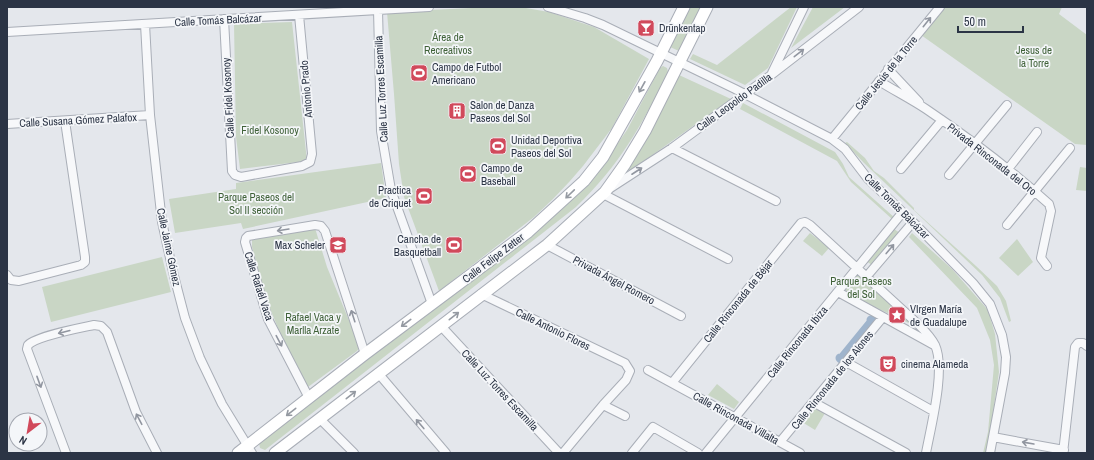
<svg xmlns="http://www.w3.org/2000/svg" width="1094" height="460" viewBox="0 0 1094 460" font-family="'Archivo Narrow',sans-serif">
<rect width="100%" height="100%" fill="#e4e7ec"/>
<path fill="#c9d6c5" d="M493,7H520L549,12L594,27L649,59L612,128L583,166L570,181L553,199L534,217L439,291L404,197L399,164L394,94L387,12Z
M690,7H701L679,51L670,47Z
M791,7H797L768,68L745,85L690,59L693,54L717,65Z
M813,7H845L791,48Z
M944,7H1062L1059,14L1087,35V145L1075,144L921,35Z
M292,22L307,161L240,169L236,137L234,24Z
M663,66L667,68L668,72C642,125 619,166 576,207L265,450L260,448L259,443L542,225L602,166L627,130L660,68Z
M679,75L731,99L630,171L627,168L655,123Z
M743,103L835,152L843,164L849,177L895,218L860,259L859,258L892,219L851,182L837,161L740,109Z
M847,142L865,158L874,171L884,178L914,208V210L976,266L997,286L1006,301L1011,321L1009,322L1000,298L982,275L864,163L845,143Z
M381,163L386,198L243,229L241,223L175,233L169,199L236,189V183Z
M1080,167L1087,168V191L1076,190Z
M315,228L327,267L360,347L357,351L308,387L285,345L266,299L252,247V240Z
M894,229L900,233L872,265L866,261Z
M810,233L829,248L822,256L803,241Z
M912,233L952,269L988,310L995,334L999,372L987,453H983L988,432L994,365L990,340L977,308L909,237Z
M1017,239L1033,262L1018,276L999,258Z
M162,257L171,292L51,322L42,287Z
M860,270L917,327L845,293L848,282Z
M717,384L739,402L734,409L708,395Z
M816,407L825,413L815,430L802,422Z"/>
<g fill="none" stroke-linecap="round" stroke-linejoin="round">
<path stroke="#9fb4cc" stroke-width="9" d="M840,358L841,359L872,321L871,320"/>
<defs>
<path id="minor" d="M548,7L585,18L603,25L735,89L832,139L845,149L868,179L913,222L973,283L990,304L1002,335L1006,357L1005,373L990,453
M378,10L381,131L391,190L432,304
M224,19L232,171L235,175L241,177L302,166L310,162L312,154L299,15
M145,24L150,115L162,222L174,276L185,318L200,358L222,404L252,453
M7,32L429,7
M888,69L919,102
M772,73L804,7
M879,81C895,91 911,99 926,109C969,138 1010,169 1049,204L1051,211L1041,258L1047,266
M7,124L150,115
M832,139L940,7
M672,148L776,201
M901,169L942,120
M1008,169L1037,132
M949,175L1007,105
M609,189L672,148L771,75L859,7
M603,194L728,259
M1007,225L1070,148
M547,245L681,316
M7,275L11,280L19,281L81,265L85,262V257L65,121
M867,276L913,222
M838,292L934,345
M481,294L625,363L630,371L626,380L603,405L563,453
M441,326L559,453
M846,362L933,411
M648,370L800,453
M378,373L446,453
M672,383L801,223L805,222L810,225L919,325C925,331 931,337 935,345C946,369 931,426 926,453
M309,398L268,319L245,242L246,238L248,236L315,225L321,226L325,231L365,354
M813,402L906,453
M603,405L625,416
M320,419L354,453
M993,437L1064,450
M780,442L883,317
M66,453L27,349L28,345C37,336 80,328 94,325L101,326L107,332L136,412L157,453
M632,453L653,427L698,453
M706,453L902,213
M1063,453L1075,347L1078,343H1083L1087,346"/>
<path id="secondary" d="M238,453L365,354L528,232L584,181L603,157L657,61L684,7
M275,453L547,245L605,192L625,164L645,131L707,7"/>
</defs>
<use href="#minor" stroke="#a9aeb7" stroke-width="10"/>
<use href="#secondary" stroke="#a9aeb7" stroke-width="13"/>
<use href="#minor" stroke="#f7f8fa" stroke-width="8"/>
<use href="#secondary" stroke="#fff" stroke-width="11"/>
</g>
<defs><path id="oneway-shaft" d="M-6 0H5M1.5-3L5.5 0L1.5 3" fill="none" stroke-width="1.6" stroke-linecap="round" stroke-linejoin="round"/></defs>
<g stroke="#9196a0">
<use href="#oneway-shaft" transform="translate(927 22) rotate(-51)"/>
<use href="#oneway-shaft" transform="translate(799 53) rotate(-38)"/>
<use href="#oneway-shaft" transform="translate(637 171) rotate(-33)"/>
<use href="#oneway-shaft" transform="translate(283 230) rotate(171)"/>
<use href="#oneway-shaft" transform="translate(890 249) rotate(-50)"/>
<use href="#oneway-shaft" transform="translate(353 316) rotate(-108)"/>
<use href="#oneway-shaft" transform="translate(64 332) rotate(166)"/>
<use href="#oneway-shaft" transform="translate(279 341) rotate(62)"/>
<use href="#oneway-shaft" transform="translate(39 382) rotate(70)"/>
<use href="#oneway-shaft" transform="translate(139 419) rotate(-118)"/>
<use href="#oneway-shaft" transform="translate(420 424) rotate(-130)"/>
<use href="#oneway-shaft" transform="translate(1028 443) rotate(-170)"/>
</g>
<g stroke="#959aa2">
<use href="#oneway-shaft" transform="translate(642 87) rotate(119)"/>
<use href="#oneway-shaft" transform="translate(570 194) rotate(136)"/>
<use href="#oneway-shaft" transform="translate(454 316) rotate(-38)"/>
<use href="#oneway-shaft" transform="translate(406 323) rotate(143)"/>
<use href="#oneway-shaft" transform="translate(351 395) rotate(-38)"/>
<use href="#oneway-shaft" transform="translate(291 412) rotate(142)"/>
</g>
<defs>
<symbol id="bar-square" viewBox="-11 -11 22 22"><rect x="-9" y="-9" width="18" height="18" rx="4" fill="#d1495b" stroke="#f4f6f9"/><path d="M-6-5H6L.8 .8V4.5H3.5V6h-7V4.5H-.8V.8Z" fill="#fff"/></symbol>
<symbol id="stadium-square" viewBox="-11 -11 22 22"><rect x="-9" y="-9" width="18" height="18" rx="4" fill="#d1495b" stroke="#f4f6f9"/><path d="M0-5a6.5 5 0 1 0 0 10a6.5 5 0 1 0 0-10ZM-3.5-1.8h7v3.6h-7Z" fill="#fff"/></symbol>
<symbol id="building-square" viewBox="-11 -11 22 22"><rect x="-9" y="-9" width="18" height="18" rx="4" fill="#d1495b" stroke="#f4f6f9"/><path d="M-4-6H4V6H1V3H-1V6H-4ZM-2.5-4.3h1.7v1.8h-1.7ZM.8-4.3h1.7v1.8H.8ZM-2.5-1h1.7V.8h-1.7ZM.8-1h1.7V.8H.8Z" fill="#fff"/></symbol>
<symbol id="school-square" viewBox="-11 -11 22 22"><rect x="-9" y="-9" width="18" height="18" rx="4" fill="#d1495b" stroke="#f4f6f9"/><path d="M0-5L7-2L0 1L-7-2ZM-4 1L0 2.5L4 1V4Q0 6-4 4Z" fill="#fff"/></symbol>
<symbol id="sight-square" viewBox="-11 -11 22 22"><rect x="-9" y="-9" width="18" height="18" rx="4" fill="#d1495b" stroke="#f4f6f9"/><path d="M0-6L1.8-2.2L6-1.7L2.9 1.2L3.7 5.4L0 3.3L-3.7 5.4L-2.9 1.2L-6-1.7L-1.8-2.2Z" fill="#fff"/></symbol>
<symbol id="theatre-square" viewBox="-11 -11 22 22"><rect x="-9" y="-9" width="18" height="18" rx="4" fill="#d1495b" stroke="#f4f6f9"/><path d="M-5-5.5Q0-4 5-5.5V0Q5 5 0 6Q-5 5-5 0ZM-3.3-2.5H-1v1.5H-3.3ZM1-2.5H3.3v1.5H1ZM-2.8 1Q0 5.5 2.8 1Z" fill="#fff"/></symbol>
</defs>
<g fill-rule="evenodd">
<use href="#bar-square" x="636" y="18" width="20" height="20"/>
<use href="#stadium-square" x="409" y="63" width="20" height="20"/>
<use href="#building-square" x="447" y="101" width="20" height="20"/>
<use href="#stadium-square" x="488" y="136" width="20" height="20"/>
<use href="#stadium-square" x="458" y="164" width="20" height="20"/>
<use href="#stadium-square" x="414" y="186" width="20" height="20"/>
<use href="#school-square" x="328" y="235" width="20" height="20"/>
<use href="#stadium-square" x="444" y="235" width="20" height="20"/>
<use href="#sight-square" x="887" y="305" width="20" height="20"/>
<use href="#theatre-square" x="878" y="354" width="20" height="20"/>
</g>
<g text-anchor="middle" stroke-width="3.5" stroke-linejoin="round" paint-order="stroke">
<g font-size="11" fill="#2b3445" stroke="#f4f6f9">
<text transform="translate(218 20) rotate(-3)" y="4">Calle Tomás Balcázar</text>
<text transform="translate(886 73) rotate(-51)" y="4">Calle Jesús de la Torre</text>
<text transform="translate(306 89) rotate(-95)" y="4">Antonio Prado</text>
<text transform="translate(381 89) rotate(-93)" y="4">Calle Luz Torres Escamilla</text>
<text transform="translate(228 98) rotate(-93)" y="4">Calle Fidel Kosonoy</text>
<text transform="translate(734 102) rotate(-36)" y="4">Calle Leopoldo Padilla</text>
<text transform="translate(78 120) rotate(-3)" y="4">Calle Susana Gómez Palafox</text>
<text transform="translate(992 159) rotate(38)" y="4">Privada Rinconada del Oro</text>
<text transform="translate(897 206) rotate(45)" y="4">Calle Tomás Balcázar</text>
<text transform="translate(169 247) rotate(78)" y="4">Calle Jaime Gómez</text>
<text transform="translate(493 258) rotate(-37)" y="4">Calle Felipe Zetter</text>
<text transform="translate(614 280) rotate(28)" y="4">Privada Ángel Romero</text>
<text transform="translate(259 286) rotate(72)" y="4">Calle Rafaél Vaca</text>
<text transform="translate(738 301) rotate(-51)" y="4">Calle Rinconada de Béjar</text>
<text transform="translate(553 329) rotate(26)" y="4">Calle Antonio Flores</text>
<text transform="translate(797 342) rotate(-51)" y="4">Calle Rinconada Ibiza</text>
<text transform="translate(832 380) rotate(-51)" y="4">Calle Rinconada de los Alones</text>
<text transform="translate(500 390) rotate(47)" y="4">Calle Luz Torres Escamilla</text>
<text transform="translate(736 418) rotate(29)" y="4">Calle Rinconada Villalta</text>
</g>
<g font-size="11" fill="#2b3445" stroke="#f4f6f9" text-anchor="start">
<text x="659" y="32">Drünkentap</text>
<text x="432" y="71">Campo de Futbol<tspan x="432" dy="13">Americano</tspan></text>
<text x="470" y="109">Salon de Danza<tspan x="470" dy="13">Paseos del Sol</tspan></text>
<text x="511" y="144">Unidad Deportiva<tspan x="511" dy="13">Paseos del Sol</tspan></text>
<text x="481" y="172">Campo de<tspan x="481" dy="13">Baseball</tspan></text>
<text x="411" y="194" text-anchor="end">Practica<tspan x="411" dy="13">de Criquet</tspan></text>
<text x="441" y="243" text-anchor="end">Cancha de<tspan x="441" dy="13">Basquetball</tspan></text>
<text x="325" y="249" text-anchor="end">Max Scheler</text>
<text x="910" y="313">VIrgen María<tspan x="910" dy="13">de Guadalupe</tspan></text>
<text x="901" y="368">cinema Alameda</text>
</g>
<g font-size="11" fill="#3f6138" stroke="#f4f6f9">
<text x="448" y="41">Área de<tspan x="448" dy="13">Recreativos</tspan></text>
<text x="1034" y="54">Jesus de<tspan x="1034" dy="13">la Torre</tspan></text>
<text x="270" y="134">Fidel Kosonoy</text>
<text x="256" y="201">Parque Paseos del<tspan x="256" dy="13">Sol II sección</tspan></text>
<text x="861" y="285">Parque Paseos<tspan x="861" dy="13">del Sol</tspan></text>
<text x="313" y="321">Rafael Vaca y<tspan x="313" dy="13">Marlla Arzate</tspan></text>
</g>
</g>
<rect width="1094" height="460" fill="none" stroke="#2b3445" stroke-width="16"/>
<g transform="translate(28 432) rotate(211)"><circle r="19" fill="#f4f6f9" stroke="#a4a8b1"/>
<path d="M0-3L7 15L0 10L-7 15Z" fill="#d1495b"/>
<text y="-6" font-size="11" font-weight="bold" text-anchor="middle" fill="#2b3445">N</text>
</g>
<path d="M958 26v6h65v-6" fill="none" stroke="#2b3445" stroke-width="2"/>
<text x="964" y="26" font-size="12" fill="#2b3445" stroke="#f4f6f9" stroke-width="3" paint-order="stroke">50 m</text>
</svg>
